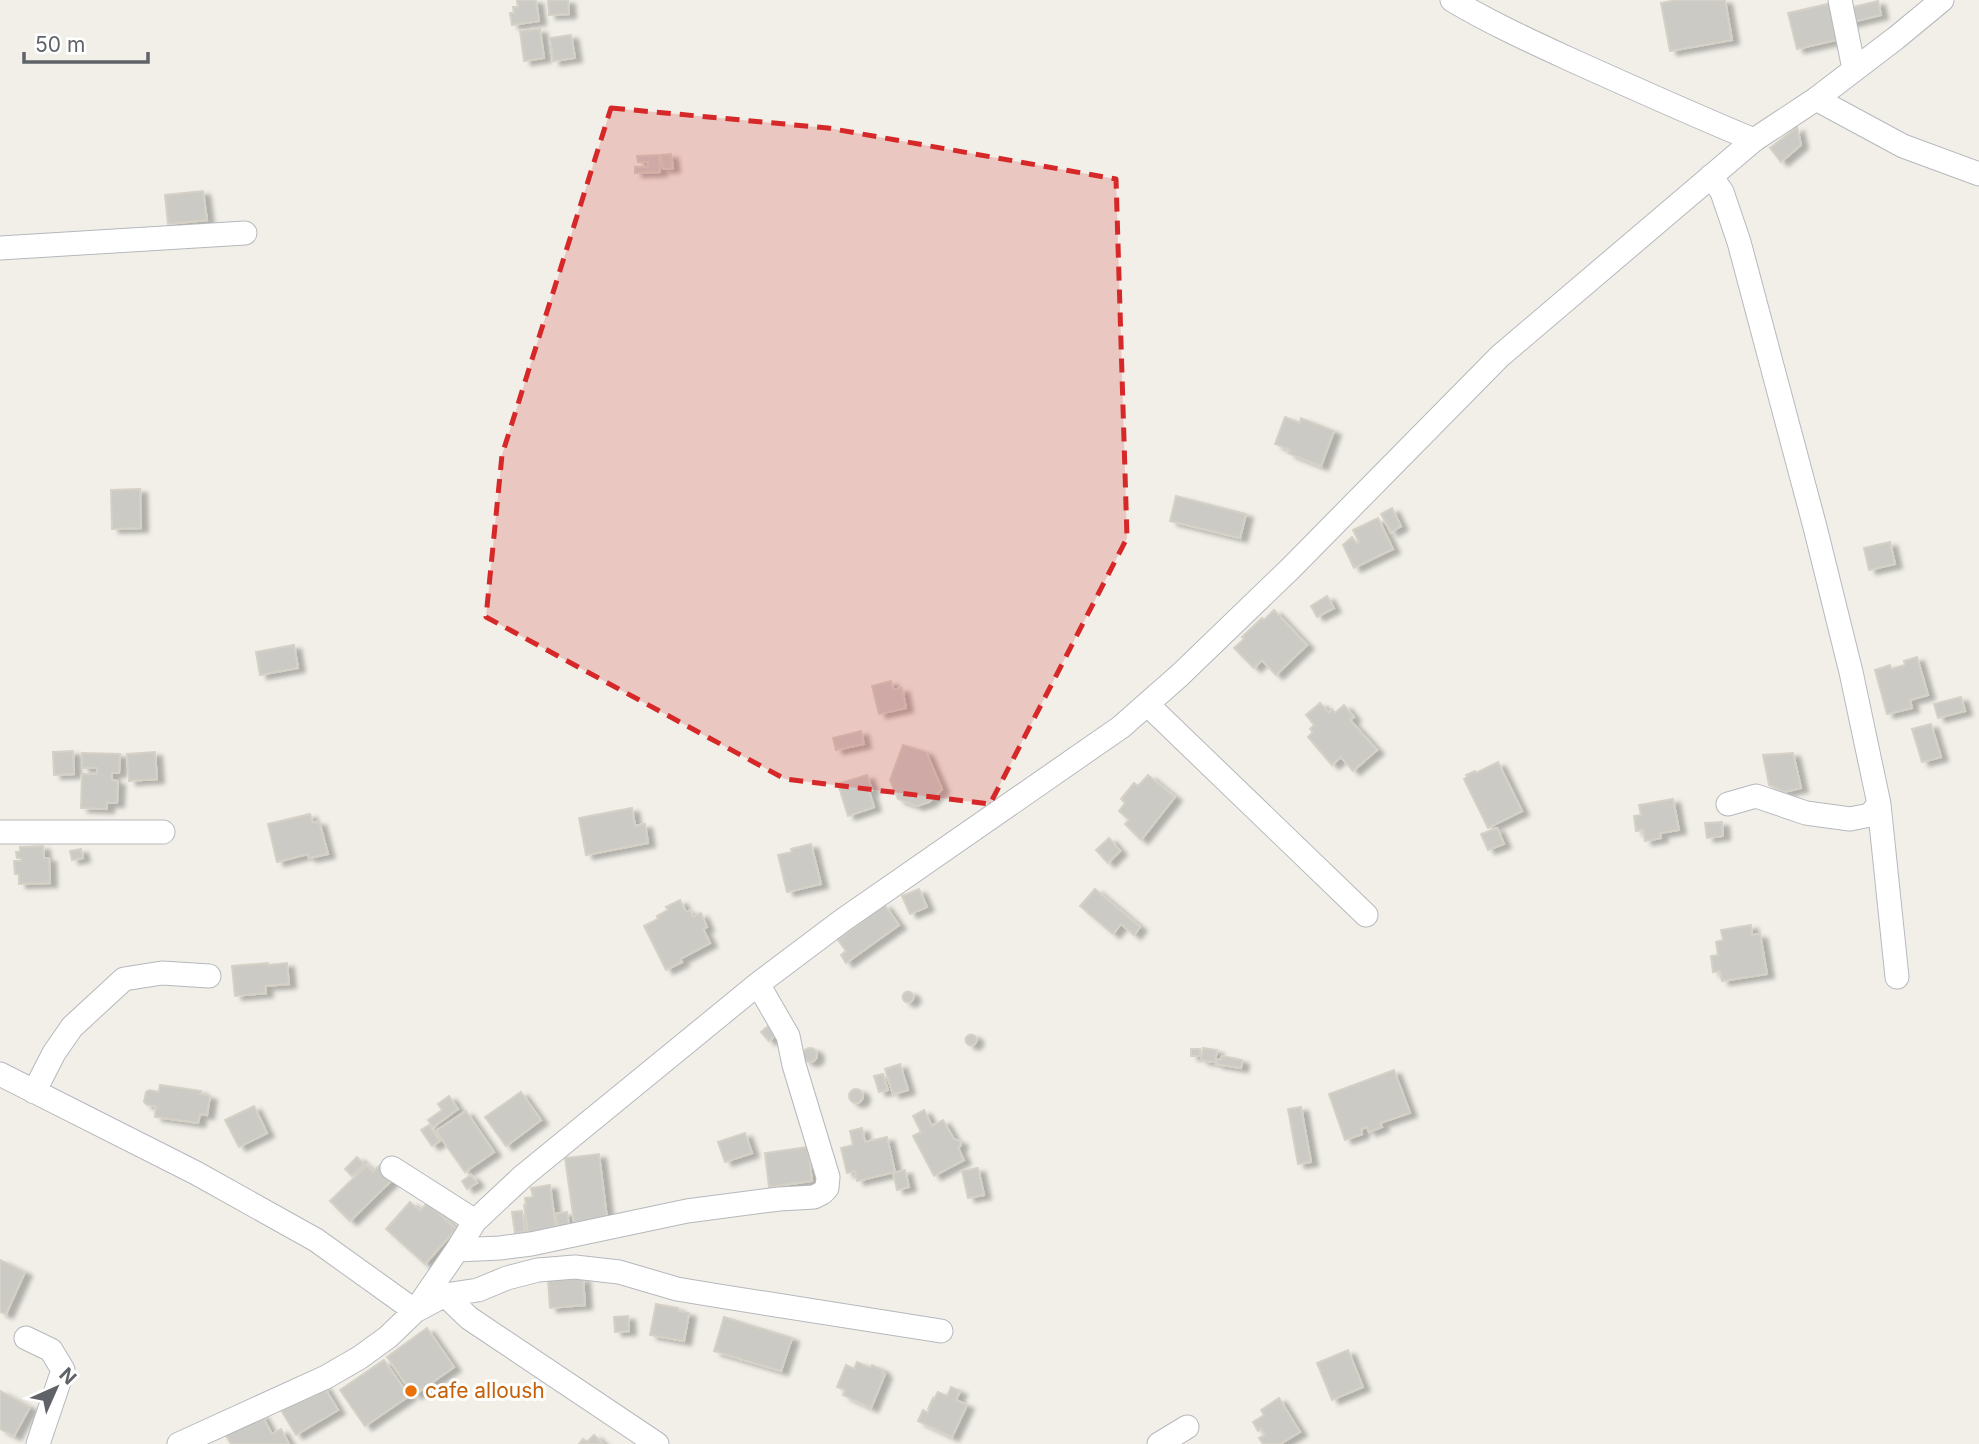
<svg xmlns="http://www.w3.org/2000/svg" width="1979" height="1444" viewBox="0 0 1979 1444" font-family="Inter,sans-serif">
<defs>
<filter id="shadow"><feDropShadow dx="7" dy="4" stdDeviation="2" flood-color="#0004"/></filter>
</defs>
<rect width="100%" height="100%" fill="#f1efe8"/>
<path fill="#cccac5" stroke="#d6d1c6" stroke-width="2" filter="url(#shadow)" d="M517,0H536L539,21L512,25L510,13H514L513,7H518Z
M548,0H568L569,14L549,15Z
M1676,0H1725L1732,40L1670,51L1661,3Z
M1878,1L1881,15L1848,23L1845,9Z
M1832,3L1840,39L1797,49L1788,13Z
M540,29L544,58L524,61L520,31Z
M571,35L575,58L553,61L550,38Z
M1797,127L1801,145L1781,162L1770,148Z
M671,154L673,168L663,169L661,155Z
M659,155L660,172L635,173V167H648V162H638L637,156Z
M203,191L207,220L168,224L165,195Z
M1285,417L1300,423L1301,418L1334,431L1321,466L1288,453L1290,450L1275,444Z
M140,489L141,528L112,529L111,490Z
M1176,496L1246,514L1240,538L1170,521Z
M1392,508L1401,526L1391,532L1381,514Z
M1378,518L1393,549L1354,568L1343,545L1352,537L1357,544L1359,542L1353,530Z
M1890,542L1895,564L1869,570L1864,548Z
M1327,596L1334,608L1317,617L1311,606Z
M1274,610L1307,645L1276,675L1262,660L1254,668L1234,648L1244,639L1242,637L1262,618L1264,620Z
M294,645L298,668L260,675L256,652Z
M1917,657L1928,695L1910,700L1912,708L1887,714L1875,670L1890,665L1891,669L1905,665L1904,661Z
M891,681L893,690L902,688L906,708L879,714L872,686Z
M1961,697L1965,711L1938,718L1934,704Z
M1320,703L1329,713L1332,709L1335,713L1344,705L1354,717L1350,720L1377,750L1353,771L1341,757L1332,765L1308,737L1313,732L1310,729L1314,725L1306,715Z
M1931,724L1941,757L1922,762L1912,729Z
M861,731L864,744L836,750L833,738Z
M903,745L926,752L942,789L929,802L917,806L898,799L890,780Z
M73,751L74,774L54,775L53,752Z
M155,752L157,779L129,781L127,754Z
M82,753L120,754L119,773H112V780L118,781L117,803H107V809L81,808L82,774H97V768H82Z
M1793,753L1801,788L1784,792L1769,785L1763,755Z
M1498,762L1522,811L1488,828L1464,779L1467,777L1466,775L1475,771L1476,773Z
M867,775L872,790L869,791L874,807L848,816L838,784Z
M1148,775L1175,797L1141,840L1125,824L1129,820L1119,811L1125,803L1121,799L1134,783L1138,786Z
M1673,799L1679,830L1660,833L1661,838L1645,841L1643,830L1636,831L1634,816L1641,815L1639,805Z
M632,808L635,826L645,824L648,843L586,855L579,818Z
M310,814L313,823L319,821L328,854L309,858L308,854L277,862L268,824Z
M1722,822L1723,836L1707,838L1705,823Z
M1497,828L1504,844L1488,850L1481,834Z
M1109,838L1120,851L1108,863L1096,850Z
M811,844L821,884L787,892L778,855L792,852L791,849Z
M43,846L44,858H49L50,883L19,884V874H15L14,861H21V858H17L16,852H20V847Z
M81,849L83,858L72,860L70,851Z
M919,889L927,907L910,914L902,896Z
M1095,889L1140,927L1134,935L1121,924L1113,934L1080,906Z
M680,900L686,912L690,910L693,917L701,913L707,927L703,929L710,943L680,959L682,962L666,970L644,926L658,919L657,916L668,910L666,907Z
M884,904L899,925L846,963L841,955L846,951L838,940Z
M1751,925L1752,935L1760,934L1767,974L1722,981L1720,971L1713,972L1711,956L1718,955L1716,942L1723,940L1721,930Z
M268,963V965L287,963L289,984L265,986L266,993L235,996L232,966Z
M902.5 997a5.5 5.5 0 1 1 11 0a5.5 5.5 0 1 1-11 0Z
M774,1021L782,1030L769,1041L761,1032Z
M965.5 1040a5.5 5.5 0 1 1 11 0a5.5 5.5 0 1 1-11 0Z
M803 1055a7 7 0 1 1 14 0a7 7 0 1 1-14 0Z
M1203,1048L1217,1050L1215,1062L1201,1060Z
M1191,1049H1200V1056H1191Z
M1222,1056L1242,1060L1241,1068L1216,1064L1217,1059L1221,1060Z
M900,1064L908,1090L893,1094L885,1069Z
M1394,1070L1410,1113L1380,1123L1382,1127L1369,1132L1367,1127L1361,1129L1362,1134L1345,1140L1329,1094Z
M883,1074L888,1090L879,1092L874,1076Z
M160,1085L201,1091L200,1094L210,1096L207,1115L200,1114L198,1123L155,1117L156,1106L147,1105L144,1102L146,1092L149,1090L159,1092Z
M849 1096a7 7 0 1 1 14 0a7 7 0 1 1-14 0Z
M521,1092L541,1120L506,1146L485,1117Z
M449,1096L458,1109L433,1127L428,1120L442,1110L438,1104Z
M254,1106L267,1133L239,1147L225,1120Z
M1301,1107L1311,1162L1298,1164L1288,1109Z
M924,1110L932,1126L943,1120L954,1139L960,1141L961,1145L958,1148L964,1160L934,1176L913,1136L921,1132L913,1116Z
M466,1111L494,1152L465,1172L436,1131Z
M429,1125L440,1141L432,1146L421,1130Z
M862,1128L865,1142L887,1137L895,1172L857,1181L855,1171L847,1173L841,1148L853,1145L850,1131Z
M745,1133L752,1153L725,1162L718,1142Z
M808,1147L812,1181L769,1187L765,1153Z
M599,1154L607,1218L574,1222L565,1158Z
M357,1157L364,1164L352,1176L345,1169Z
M367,1165L373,1172L380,1165L393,1179L350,1221L330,1201Z
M978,1168L984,1195L968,1198L962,1171Z
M905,1170L909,1187L897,1190L893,1173Z
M471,1175L477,1183L467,1189L462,1181Z
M550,1185L556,1229L528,1233L524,1205H526L525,1198L533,1197L531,1188Z
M410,1202L420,1211L427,1203L456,1229L425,1264L386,1229Z
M522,1211L525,1231L515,1233L512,1212Z
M567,1212L569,1225L558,1227L555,1214Z
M0,1260L25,1272L6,1314L0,1312Z
M583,1278L585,1305L550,1308L548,1281Z
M656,1304L678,1308V1311L689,1313L684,1341L650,1335Z
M628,1316L629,1331L615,1332L614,1317Z
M724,1317L792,1338L781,1371L714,1351Z
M427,1328L454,1367L414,1395L387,1357Z
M1348,1350L1363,1387L1332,1400L1317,1363Z
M384,1360L409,1396L365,1426L340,1390Z
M857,1362L870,1368L872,1365L883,1370L882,1373L885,1374L871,1408L843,1395L845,1390L837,1387L846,1365L854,1369Z
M323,1385L338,1410L296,1435L281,1410Z
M951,1387L960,1391L956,1400L967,1405L952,1437L918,1421L923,1410L928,1413L929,1410L928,1409L933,1398L934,1399L938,1392L947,1396Z
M0,1391L30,1407L14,1436L0,1429Z
M1279,1398L1300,1432L1280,1444H1263L1259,1438L1265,1435L1261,1429L1258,1431L1253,1422L1264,1415L1261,1410Z
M261,1414L272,1434L281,1429L289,1444H231L225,1434Z
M594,1435L603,1444H579L583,1439L587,1442Z"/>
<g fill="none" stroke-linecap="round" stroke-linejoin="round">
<defs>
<path id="minor" d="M1452,0C1489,22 1528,40 1567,58C1629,86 1691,114 1754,140
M1840,0L1854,69
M1816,99L1903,146L1979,174
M1711,176L1722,192L1739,242L1815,527L1851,672L1879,804L1897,977
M0,248L245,233
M1147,704L1366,915
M1728,804L1756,796L1806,813L1850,819L1870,815L1879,804
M0,832H163
M0,1074L196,1173L316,1240L415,1311L445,1295L478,1290L507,1278L538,1270L575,1267L619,1272L677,1289L713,1295L941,1331
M34,1092L54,1053L72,1027L124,979L162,973L209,976
M392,1168L475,1221
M457,1250L500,1248L531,1244L687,1211L779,1199L814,1197L822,1193L827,1188L828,1177L794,1065L788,1036L758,984
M445,1295L469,1318L657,1444
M26,1338L51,1350L63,1370L38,1444
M179,1444L326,1377L359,1358L388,1337L415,1311L457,1250L475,1221L522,1177L758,984L843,920L1121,727L1180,675L1291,568L1500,356L1754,140L1816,99L1896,38L1942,0
M1159,1444L1187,1427"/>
</defs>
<use href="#minor" stroke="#b5b8bc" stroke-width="25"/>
<use href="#minor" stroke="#fff" stroke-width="23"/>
</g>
<path fill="#d62828" fill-opacity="0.2" stroke="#d62828" stroke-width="5" stroke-dasharray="14 9" stroke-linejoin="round" d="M611,108L828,128L1116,179L1127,538L990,804L785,779L486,617L502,455Z"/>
<circle fill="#e8710a" stroke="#fff" stroke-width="2.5" cx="411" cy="1391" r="7"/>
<g text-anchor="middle" stroke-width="6" stroke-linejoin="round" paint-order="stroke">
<g font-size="21" fill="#c56008" stroke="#fff" text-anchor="start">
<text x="425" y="1398">cafe alloush</text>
</g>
</g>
<g transform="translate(56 1388) rotate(45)" stroke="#ffffff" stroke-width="5" paint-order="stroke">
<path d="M0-5L12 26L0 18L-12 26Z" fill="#5f6368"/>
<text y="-10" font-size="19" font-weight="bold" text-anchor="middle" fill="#5f6368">N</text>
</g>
<path d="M24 52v10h124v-10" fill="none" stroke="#5f6368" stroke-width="3.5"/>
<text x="35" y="52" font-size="21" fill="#5f6368" stroke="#ffffff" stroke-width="5" paint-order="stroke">50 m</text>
</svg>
